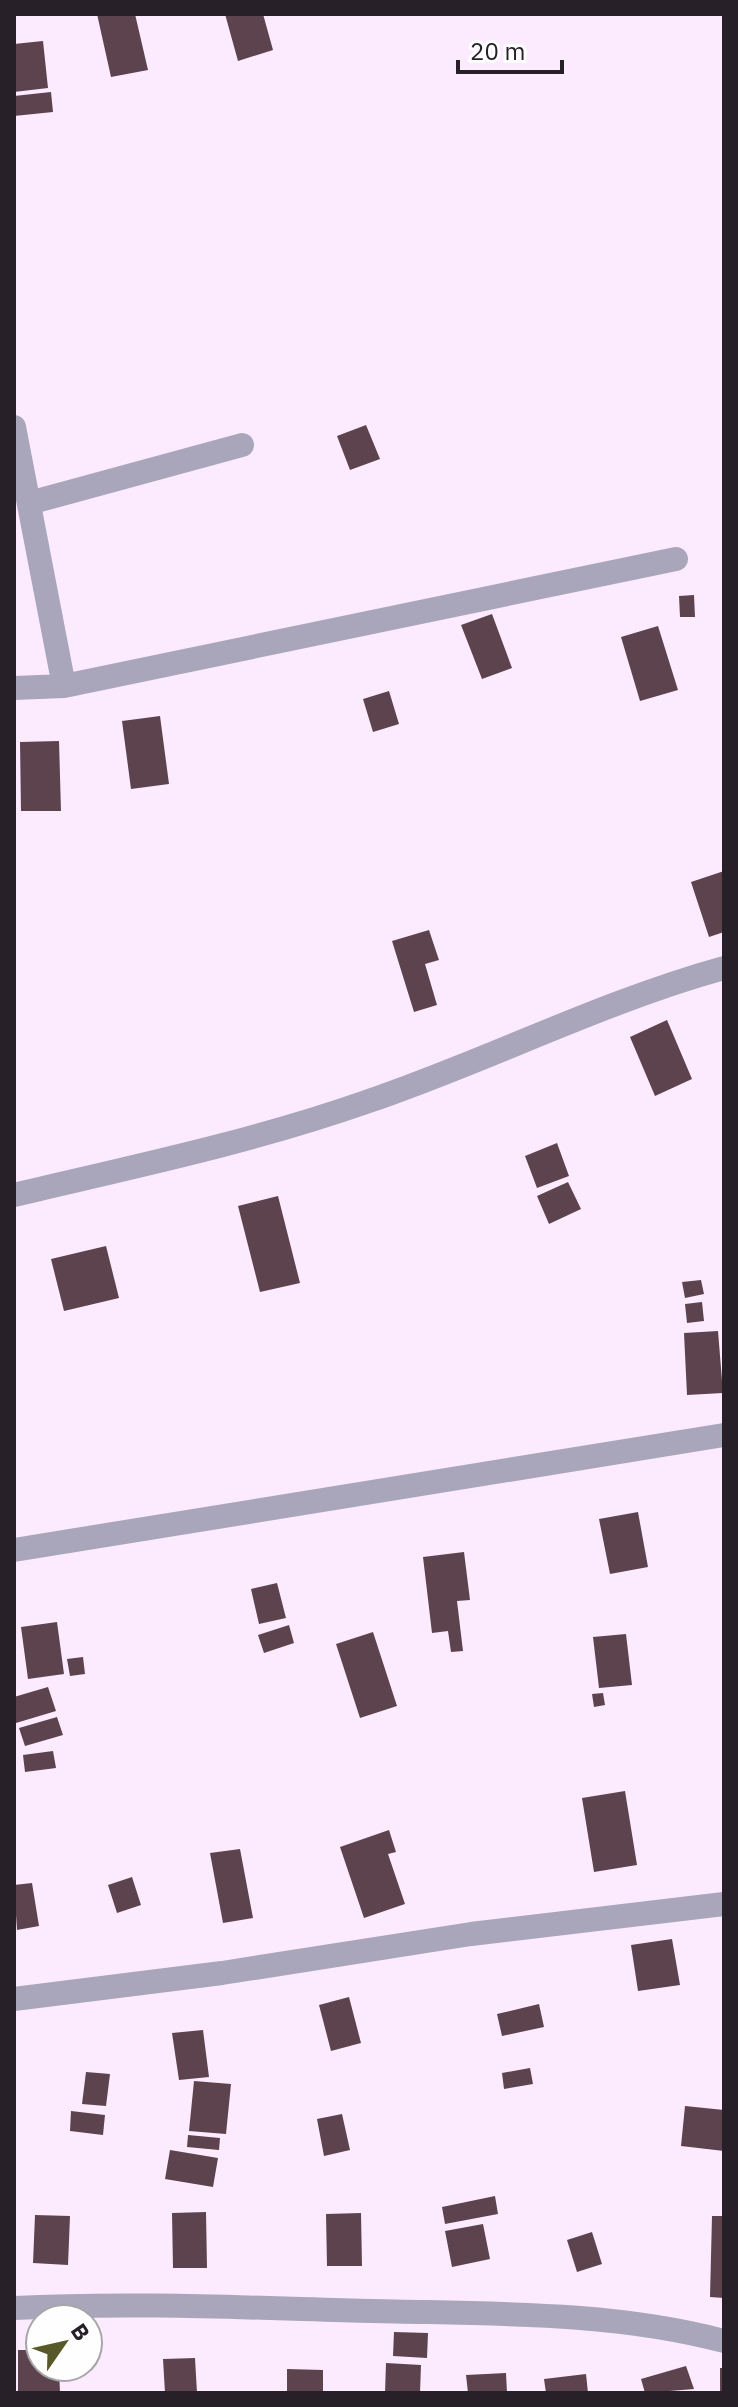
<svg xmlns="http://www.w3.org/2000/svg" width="738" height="2407" viewBox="0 0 738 2407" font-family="'IBM Plex Sans',sans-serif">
<rect width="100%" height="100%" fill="#fcebfe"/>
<path fill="#5d434e" d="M97,14H135L148,70L111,77Z
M225,14H263L273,50L238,61Z
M43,41L48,88L14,92V44Z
M51,92L53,112L14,116V96Z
M366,425L380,459L350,470L337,436Z
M694,595L695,617H680L679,596Z
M492,614L512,668L482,679L461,625Z
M658,626L678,690L640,701L621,637Z
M389,691L399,724L373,732L363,699Z
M160,716L169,784L131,789L122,721Z
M59,741L61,811H21L20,742Z
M724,871V932L709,937L691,882Z
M429,930L439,960L425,964L437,1005L414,1012L392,941Z
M667,1020L692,1079L655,1096L630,1037Z
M557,1143L569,1176L537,1188L525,1156Z
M568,1182L581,1209L549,1224L537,1196Z
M278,1196L300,1283L260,1292L238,1206Z
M106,1246L119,1298L64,1311L51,1259Z
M701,1280L704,1294L685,1298L682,1282Z
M702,1302L704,1321L687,1323L685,1304Z
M718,1331L723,1393L687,1395L684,1333Z
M638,1512L648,1567L610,1574L599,1519Z
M464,1552L470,1600L457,1601L463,1651L451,1652L448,1631L432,1633L423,1557Z
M277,1583L286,1618L259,1624L251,1589Z
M57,1622L64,1674L28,1679L21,1627Z
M289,1625L294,1643L264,1653L258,1635Z
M373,1632L397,1706L360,1718L336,1644Z
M626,1634L632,1685L599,1688L593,1637Z
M83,1657L85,1674L70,1676L67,1659Z
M48,1687L56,1711L16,1723L14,1697Z
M603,1693L605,1705L594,1707L592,1694Z
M57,1717L63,1735L25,1746L19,1728Z
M53,1751L56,1768L25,1772L23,1755Z
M625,1791L637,1865L594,1872L582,1798Z
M389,1830L396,1852L388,1854L405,1904L364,1918L340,1847Z
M240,1849L253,1918L223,1923L210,1853Z
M132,1877L141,1905L117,1913L108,1885Z
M32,1883L39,1926L17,1930L14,1885Z
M672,1939L680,1985L638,1991L631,1945Z
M349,1997L361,2043L331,2051L319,2005Z
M539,2004L544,2027L502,2036L497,2014Z
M203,2030L209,2077L179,2080L172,2033Z
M530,2068L533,2084L504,2089L502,2073Z
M86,2072L110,2074L106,2106L82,2104Z
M194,2081L231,2084L226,2134L189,2131Z
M685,2106L724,2110V2151L681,2146Z
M71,2111L105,2115L103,2135L70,2131Z
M342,2114L350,2150L324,2156L317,2119Z
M188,2135L220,2138L219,2150L187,2147Z
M170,2150L218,2158L213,2187L165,2179Z
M495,2196L498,2214L445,2224L442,2207Z
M206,2212L207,2268H173L172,2213Z
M361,2213L362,2266H327L326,2214Z
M35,2215L70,2216L68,2265L33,2263Z
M712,2216H724V2298L710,2297Z
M483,2224L490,2259L452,2267L445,2231Z
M592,2232L602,2264L577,2272L567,2240Z
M394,2332L428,2333L427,2358L393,2356Z
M18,2350H40V2367H59L60,2393H18Z
M195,2358L197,2393H165L163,2359Z
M386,2363L421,2365L420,2393H385Z
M686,2366L694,2389L645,2393L641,2379Z
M720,2368H724V2393H720Z
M287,2369L323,2370V2393H287Z
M506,2373L507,2393H468L466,2375Z
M586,2374L588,2393H546L544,2379Z"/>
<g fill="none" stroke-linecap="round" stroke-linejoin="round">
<path stroke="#a9a6bc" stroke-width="24" d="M14,427L64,686
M29,503L242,445
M14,688L64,686L676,559
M14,1195C132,1167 252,1142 366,1102C487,1061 601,1002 724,968
M14,1550L724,1435
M14,1999L222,1973L471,1934L724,1904
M14,2308C133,2302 254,2308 373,2311C489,2314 611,2311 724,2341"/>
</g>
<rect width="738" height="2407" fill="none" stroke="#272028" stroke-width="32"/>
<g transform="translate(64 2343) rotate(56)"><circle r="38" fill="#fefefe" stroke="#a8a5a8" stroke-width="2"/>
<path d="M0-6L14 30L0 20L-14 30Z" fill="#575a28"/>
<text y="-12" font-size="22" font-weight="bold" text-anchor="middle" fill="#272028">B</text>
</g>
<path d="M458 60v12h104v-12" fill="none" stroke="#272028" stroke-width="4"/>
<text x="470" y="60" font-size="24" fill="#272028" stroke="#fefefe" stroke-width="6" paint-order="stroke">20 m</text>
</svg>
